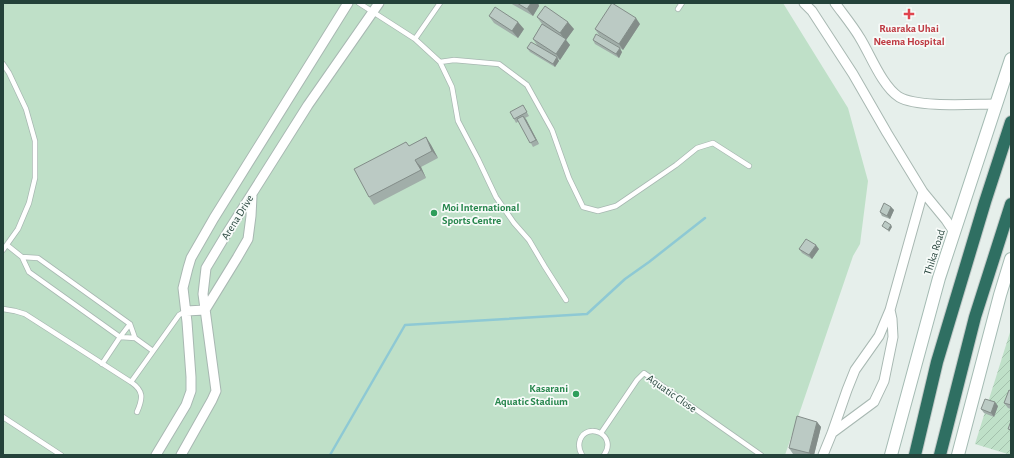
<svg xmlns="http://www.w3.org/2000/svg" width="1014" height="458" viewBox="0 0 1014 458" font-family="'Alegreya Sans',sans-serif">
<defs>
<pattern id="garden-furrows" width="10" height="10" patternUnits="userSpaceOnUse"><rect width="10" height="10" fill="#bfe0c8"/><path d="M-1 1l2-2M0 10L10 0M9 11l2-2" fill="none" stroke="#a4c1ad"/></pattern>
</defs>
<rect width="100%" height="100%" fill="#e6efeb"/>
<path fill="url(#garden-furrows)" d="M1011,329V455L975,444Z"/>
<path fill="#bfe0c8" d="M3,3H783L848,108L868,181L860,244L853,256L785,455H3Z"/>
<g fill="none" stroke-linecap="round" stroke-linejoin="round">
<path stroke="#8ec9d4" stroke-width="2.5" d="M330,455L405,325L587,314L625,279L649,262L705,218"/>
<defs>
<path id="lane" d="M359,3L415,39L440,62L452,87L458,121L478,159L496,197L514,223L529,240L545,267L566,300
M678,9L682,3
M415,39L440,3
M440,62L454,60L499,64L527,85L552,130L569,178L583,207L598,211L616,206L676,165L697,148L713,143L749,166
M3,64L9,73L26,109L35,141V178L29,203L18,229L3,250
M7,245L22,257L29,272L120,337L135,338L153,351
M22,257L38,258L130,324L135,338
M3,309L15,311L25,314L131,382
M102,364L120,337L130,324
M137,412C143,398 144,391 131,382L179,315L186,311
M3,417L61,455
M601,433L637,380L644,373L761,455
M582,455C579,450 578,446 580,440C587,421 618,435 604,455"/>
<path id="street" d="M804,3L812,11L853,74L887,133L923,192L946,220L954,232
M835,3C843,14 853,26 860,38C870,54 882,86 899,97C918,108 973,104 996,104
M186,311L205,310L237,258L248,239L251,216L252,196
M832,433L874,402L884,381L893,337L892,319L890,310
M156,455L186,405L191,391V377L187,322L183,288L188,268L191,258L214,218L348,3
M181,455L212,400L216,391L203,294L206,268L224,238L308,105L379,3
M823,455L832,433L847,390L855,370L879,336L890,310L923,192"/>
<path id="secondary" d="M891,455L939,278L1011,59
M958,455L1000,295L1011,259"/>
<path id="highway" d="M915,455L937,362L985,202L1011,122
M940,455L975,317L1011,204"/>
</defs>
<use href="#lane" stroke="#a8b8b2" stroke-width="6"/>
<use href="#street" stroke="#a8b8b2" stroke-width="11"/>
<use href="#secondary" stroke="#a4bbb3" stroke-width="14"/>
<use href="#highway" stroke="#c2cac8" stroke-width="14"/>
<use href="#lane" stroke="#fff" stroke-width="4.5"/>
<use href="#street" stroke="#fff" stroke-width="9"/>
<use href="#secondary" stroke="#fff" stroke-width="12"/>
<use href="#highway" stroke="#2f6f62" stroke-width="12"/>
</g>
<path fill="#a1aea9" d="M510,3H538L539,6L533,16Z
M489,16L524,29L518,38L494,23Z
M537,17L574,29L566,40L570,45L560,60L557,58L559,61L555,67L530,52L527,48L537,45L533,39L542,24Z
M640,24L623,50L599,35L595,29Z
M593,40L622,52L619,58L595,44Z
M523,105L529,116L525,118L539,144L533,147L519,121L516,123L514,119Z
M426,137L431,145L438,158L421,167L426,178L374,205L369,197L406,142L409,146Z
M891,207L894,210L890,219L882,216L880,212Z
M799,249H819L812,259L802,253Z
M1011,391V409L1008,408L1004,403Z
M998,406L994,417L984,413L981,409Z
M817,422L821,427L814,455H798L793,454L789,448Z"/>
<path fill="#838d89" d="M531,3H538L539,6L533,16L527,9Z
M636,18L640,24L623,50L619,44Z
M518,22L524,29L518,38L512,31Z
M568,22L574,29L566,40L570,45L560,60L556,54L565,40L560,33Z
M620,48L622,52L619,58L616,54Z
M557,57L559,61L555,67L553,64Z
M523,116L526,119L539,144L536,140Z
M426,137L431,145L438,158L432,151Z
M415,160L421,167L426,178L421,170Z
M891,207L894,210L890,219L887,216Z
M891,225L892,227L889,232L888,230Z
M816,245L819,249L812,259L809,255Z
M995,402L998,406L994,417L991,413Z
M817,422L821,427L814,455H811L809,453Z"/>
<path fill="#bbcac4" stroke="#838d89" d="M517,3H531L527,9Z
M612,3L636,18L619,44L595,29Z
M545,6L568,22L560,33L537,17Z
M495,7L518,22L512,31L489,16Z
M542,24L566,39L556,54L533,39Z
M596,34L620,48L616,54L593,40Z
M531,42L557,57L553,64L527,48Z
M523,105L527,112L514,119L510,112Z
M523,116L536,140L530,143L517,119Z
M426,137L432,151L415,160L421,170L369,197L354,169L406,142L409,146Z
M884,203L891,207L887,216L880,212Z
M885,221L891,225L888,230L882,226Z
M806,239L816,245L809,255L799,249Z
M1009,390L1011,391V405L1004,403Z
M985,399L995,402L991,413L981,409Z
M797,416L817,422L809,453L789,448Z
M1011,421V430L1008,429Z"/>
<path fill="#e0444e" stroke="#f7fbf9" stroke-width="1.5" d="M907 8h4v4h4v4h-4v4h-4v-4h-4v-4h4z"/>
<g fill="#2e9e5b" stroke="#f7fbf9" stroke-width="1.5">
<circle cx="434" cy="213" r="4"/>
<circle cx="576" cy="394" r="4"/>
</g>
<g text-anchor="middle" stroke-width="3.5" stroke-linejoin="round" paint-order="stroke">
<g font-size="11" font-weight="bold" fill="#be3a42" stroke="#f7fbf9">
<text x="909" y="32">Ruaraka Uhai<tspan x="909" dy="13">Neema Hospital</tspan></text>
</g>
<g font-size="11" font-weight="bold" fill="#27864d" stroke="#f7fbf9" text-anchor="start">
<text x="442" y="211">Moi International<tspan x="442" dy="13">Sports Centre</tspan></text>
<text x="568" y="392" text-anchor="end">Kasarani<tspan x="568" dy="13">Aquatic Stadium</tspan></text>
</g>
<g font-size="11" fill="#24423a" stroke="#f7fbf9">
<text transform="translate(237 217) rotate(-58)" y="4">Arena Drive</text>
<text transform="translate(934 252) rotate(-72)" y="4">Thika Road</text>
<text transform="translate(672 393) rotate(35)" y="4">Aquatic Close</text>
</g>
</g>
<rect width="1014" height="458" fill="none" stroke="#24423a" stroke-width="8"/>
</svg>
